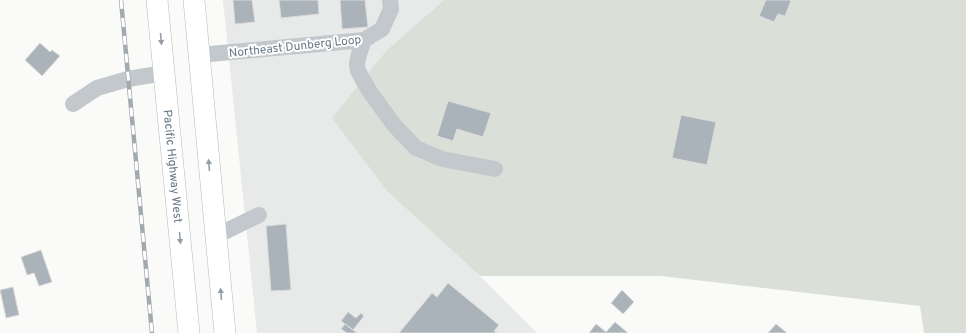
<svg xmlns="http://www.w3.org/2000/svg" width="966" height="333" viewBox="0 0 966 333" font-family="Overpass,sans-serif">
<rect width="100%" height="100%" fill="#fafaf8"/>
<path fill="#e8e9e9" d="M223,0H444L387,50L388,192L480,276L537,333H257Z"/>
<path fill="#dadfd7" d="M444,0H966V333H924L920,306L661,276H480L388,192L332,118L387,50Z"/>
<path fill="#aab3b9" stroke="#dcdcda" d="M233,0H252L255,22L235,24Z
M279,0H318L319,14L281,18Z
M340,0H365L368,27L342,29Z
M766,0H790L791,1L785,16L778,14L774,22L759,16Z
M40,43L50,52L52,50L60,56L42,76L25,60Z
M448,101L491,113L483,137L457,129L453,141L437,136Z
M681,115L716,122L707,165L672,158Z
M286,224L291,290L271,291L266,226Z
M41,250L52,282L39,286L34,273L27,275L21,257Z
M448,283L499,325L494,331L497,333H399L432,293L437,297Z
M13,287L19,315L6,318L0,290Z
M622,290L634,302L623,314L611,303Z
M348,312L356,318L361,313L364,316L353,330L341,321Z
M615,322L628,333H589L596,324L606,332Z
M345,324L357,333H347L341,329Z
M776,324L787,333H768Z"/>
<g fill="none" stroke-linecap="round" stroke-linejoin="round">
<defs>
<g id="major">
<path id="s1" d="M157,0L189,333"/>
<path d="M194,0L225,333"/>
</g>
</defs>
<use href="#major" stroke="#b5babe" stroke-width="22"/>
<path stroke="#c3c8cc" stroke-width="16" d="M364,40L359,54L357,64L358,71L370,92L394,125L416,148L442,159L495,169
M199,55L364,40L382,29L391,9L390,0
M73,104L97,88L128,79L164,73
M216,236L259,215"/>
<use href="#major" stroke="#fff" stroke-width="21"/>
<defs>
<path id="rail" d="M121,0L152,333"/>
</defs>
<use href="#rail" stroke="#a2aab0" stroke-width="4.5"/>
<use href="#rail" stroke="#fff" stroke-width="3" stroke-dasharray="9" stroke-linecap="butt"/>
</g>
<defs><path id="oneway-solid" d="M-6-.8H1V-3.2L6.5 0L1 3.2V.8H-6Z"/></defs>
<g fill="#939fa8">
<use href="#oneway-solid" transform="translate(161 39) rotate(85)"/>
<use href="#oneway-solid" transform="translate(209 165) rotate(-95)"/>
<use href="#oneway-solid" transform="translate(180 238) rotate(85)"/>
<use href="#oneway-solid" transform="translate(221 294) rotate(-95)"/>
</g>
<g text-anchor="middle" stroke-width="4" stroke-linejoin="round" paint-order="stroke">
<g font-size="12" fill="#657683" stroke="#fff">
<text transform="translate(295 46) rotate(-6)" y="4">Northeast Dunberg Loop</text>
<text dy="4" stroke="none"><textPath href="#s1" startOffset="167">Pacific Highway West</textPath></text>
</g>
</g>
</svg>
